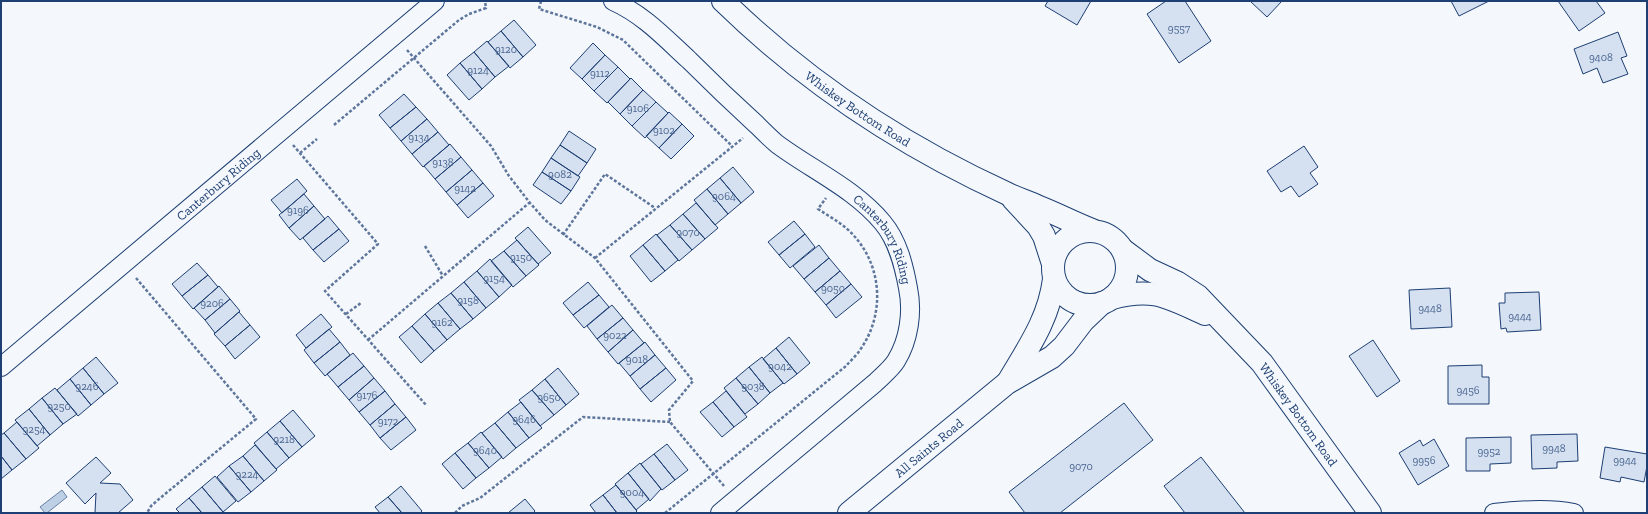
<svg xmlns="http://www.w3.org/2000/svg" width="1648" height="514" viewBox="0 0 1648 514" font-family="'Zilla Slab',serif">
<rect width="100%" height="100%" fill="#f4f7fb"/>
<path fill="#bed0e5" stroke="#687fa3" d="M62,490L67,497L47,513H45L40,507Z"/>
<path fill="#d5e0f0" stroke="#1d3f73" d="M1048,1H1091L1077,25L1045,6Z
M1166,1H1185L1211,41L1179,63L1147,14Z
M1250,1H1282L1267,17Z
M1451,1H1489L1459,16Z
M1558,1H1596L1605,13L1579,31Z
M514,20L536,45L523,57L501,31Z
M501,31L523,57L510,68L488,42Z
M1618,32L1627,56L1621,58L1628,74L1603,83L1597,68L1583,74L1574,49Z
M487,41L509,66L495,77L474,52Z
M593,43L605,55L582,79L570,68Z
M474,52L495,77L482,89L460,63Z
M605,55L618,67L594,91L582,79Z
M460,63L482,89L469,100L447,75Z
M618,67L630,79L607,103L594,91Z
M631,78L643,90L620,114L608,102Z
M643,90L656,102L632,126L620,114Z
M404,94L416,107L390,128L379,115Z
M656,102L668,113L645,138L632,126Z
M416,107L427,119L401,141L390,128Z
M669,112L682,124L659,148L646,136Z
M427,119L438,132L412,154L401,141Z
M682,124L694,136L671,159L659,148Z
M569,131L596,149L587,163L560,145Z
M438,132L449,145L423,167L412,154Z
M450,144L461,157L435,179L424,166Z
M560,145L587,163L578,176L551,158Z
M1304,146L1318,167L1310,173L1318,184L1299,197L1291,186L1281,192L1267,171Z
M461,157L472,170L446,192L435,179Z
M551,158L580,177L571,191L542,172Z
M733,167L754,192L741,203L720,178Z
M472,170L483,183L457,205L446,192Z
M542,172L571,191L561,204L533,185Z
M720,178L741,203L728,214L707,189Z
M297,179L307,191L282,213L271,200Z
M483,183L494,196L468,218L457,205Z
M707,189L728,214L715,225L694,200Z
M304,194L314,206L289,228L279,215Z
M696,203L718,228L705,239L683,214Z
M314,206L325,219L300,240L289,228Z
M683,214L705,239L692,250L670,225Z
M328,216L339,229L313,250L303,238Z
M794,221L805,234L779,255L768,242Z
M670,225L692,250L679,261L657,235Z
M528,227L551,253L538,264L515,238Z
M339,229L349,241L324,262L313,250Z
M656,234L678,260L665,271L643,245Z
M805,234L815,247L790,268L779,255Z
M517,240L539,265L526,276L504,251Z
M643,245L665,271L651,282L630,256Z
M819,245L829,258L804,279L793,266Z
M504,251L526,276L513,287L491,261Z
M829,258L840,271L815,292L804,279Z
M490,259L512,285L499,297L477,271Z
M197,263L208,275L182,296L172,284Z
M477,271L499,297L486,308L464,282Z
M840,271L851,284L826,305L815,292Z
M208,275L218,287L193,309L182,296Z
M464,282L486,308L473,319L451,293Z
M588,282L599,295L573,315L563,303Z
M851,284L862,297L836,318L826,305Z
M219,286L230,299L205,320L194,308Z
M1450,288L1452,327L1411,329L1409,290Z
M1539,292L1541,330L1507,332L1506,328L1501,329L1499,303H1505V293Z
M451,293L473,319L460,329L438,303Z
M599,295L609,307L584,328L573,315Z
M230,299L240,311L215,333L205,320Z
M438,303L460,329L447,340L425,314Z
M612,305L623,318L597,339L587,326Z
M239,312L250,325L225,346L214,334Z
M321,314L332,327L306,348L296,335Z
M425,314L447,340L434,351L412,326Z
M623,318L633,330L608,352L597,339Z
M250,325L260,337L235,359L225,346Z
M412,326L434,351L421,363L399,337Z
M329,329L340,342L314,363L304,350Z
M633,330L644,343L618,364L608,352Z
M789,337L810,363L797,374L776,348Z
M1373,340L1400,381L1377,397L1349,356Z
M340,342L350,355L325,376L314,363Z
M645,342L655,355L630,376L619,363Z
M776,348L797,374L784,384L763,359Z
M353,353L364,366L338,387L327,374Z
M655,355L666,368L640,389L630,376Z
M96,357L118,383L104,394L83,368Z
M762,357L783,383L770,393L749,367Z
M1482,365V377H1489V404H1448V366Z
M364,366L374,378L349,400L338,387Z
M749,367L770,393L758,404L736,378Z
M83,368L104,394L91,405L70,379Z
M558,368L579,394L566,405L545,379Z
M666,368L676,380L651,402L640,389Z
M374,378L385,391L359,412L349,400Z
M736,378L758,404L745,414L724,388Z
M70,379L91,405L78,416L57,390Z
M545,379L566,405L554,415L532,390Z
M55,388L77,414L63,424L42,398Z
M532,390L554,415L540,426L519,400Z
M385,391L395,404L370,425L359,412Z
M726,391L747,417L734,427L713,402Z
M42,398L63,424L50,435L29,409Z
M521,402L542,428L529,438L508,412Z
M713,402L734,427L722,437L700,412Z
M1124,403L1153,440L1060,513H1025L1009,492Z
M395,404L406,417L380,438L370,425Z
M29,409L50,435L37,446L15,420Z
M293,410L315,436L302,447L280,421Z
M508,412L529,438L516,448L495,423Z
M406,417L416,430L391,450L380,438Z
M280,421L302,447L289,458L267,432Z
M17,422L39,448L26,459L4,433Z
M495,423L516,448L503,459L482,433Z
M267,432L289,458L276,469L254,443Z
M481,432L502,457L489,468L468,443Z
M4,433L26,459L12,470L1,456V435Z
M1577,434L1578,461L1557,462V468L1532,469L1531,435Z
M1511,437V463L1490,464V471H1466V438Z
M1434,439L1449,466L1418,485L1399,453L1420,440L1423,446Z
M468,443L489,468L476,478L455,453Z
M667,444L688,470L675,480L654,454Z
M255,445L277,470L264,481L243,456Z
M1605,447L1647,454V466L1644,482L1621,477L1620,482L1600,478Z
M455,453L476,478L463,489L442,464Z
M654,454L675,480L662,490L641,464Z
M1,456L12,470L1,479Z
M243,456L264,481L251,492L229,466Z
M96,457L111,473L100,483L120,484L133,500L118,513H95L96,493L85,504L66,483Z
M1201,457L1245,513H1185L1164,486Z
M640,463L661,489L650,501L628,473Z
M229,466L251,492L238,502L217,477Z
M628,473L649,499L636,510L615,484Z
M215,476L236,501L223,512L202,487Z
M616,485L637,511L635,513H617L603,495Z
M401,486L422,511L420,513H402L388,497Z
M202,487L223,512L222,513H202L189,498Z
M603,495L617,513H596L590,505Z
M388,497L402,513H380L375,507Z
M189,498L202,513H180L176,509Z
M525,499L535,511L533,513H508Z"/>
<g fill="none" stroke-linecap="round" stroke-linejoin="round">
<defs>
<g id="minor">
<path id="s1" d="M613,1C644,15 665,38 689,60C711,82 734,104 757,125C763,131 770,138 777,144C812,170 855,189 883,223C898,241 904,266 908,288C913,312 909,340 896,361C891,369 882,376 875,383L720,513"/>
<path id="s2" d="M1,367L435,1"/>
<path d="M1494,513C1520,510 1549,508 1574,513"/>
</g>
<g id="tertiary">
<path id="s3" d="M723,1C806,82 903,146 1008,194C1018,199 1029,202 1039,207C1057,214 1074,223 1092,230"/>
<path d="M1013,199L1038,226L1044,236L1053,264"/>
<circle cx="1090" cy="268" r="37"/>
<path id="s4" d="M1123,250L1150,270L1178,283L1198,296L1262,363L1370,513"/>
<path d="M1112,298C1154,287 1167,297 1205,314"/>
<path d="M1008,382C1028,348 1049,319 1054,279"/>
<path id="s5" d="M849,513L1007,383L1052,357L1064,346L1083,321L1102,303"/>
</g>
</defs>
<use href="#minor" stroke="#1d3f73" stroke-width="20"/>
<use href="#tertiary" stroke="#1d3f73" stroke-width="24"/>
<path stroke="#5e769c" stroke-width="2.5" stroke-dasharray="3 2" stroke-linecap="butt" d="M541,1L539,9L597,27L623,40L732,146
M407,50L491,146L509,176L530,203L545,220L595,258L693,381L669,410L670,422L724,486
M334,125L459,20L469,14L486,8L485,1
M293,145L378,244L325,291L426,405
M300,153L317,139
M563,235L605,174L655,208
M425,246L443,276
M595,258L743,138
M136,278L256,419L159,499L151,506L147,513
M346,314L361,303
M368,340L529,203
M455,513L462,506L480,498L583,417L670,422
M665,513L846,366C850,361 856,356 860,350C887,312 882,259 846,228C838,221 827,215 818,209L826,198"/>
<use href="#minor" stroke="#f4f7fb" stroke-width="18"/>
<use href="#tertiary" stroke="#f4f7fb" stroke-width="22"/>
</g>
<g text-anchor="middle" stroke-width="3" stroke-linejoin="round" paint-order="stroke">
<g font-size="11" fill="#4b6792">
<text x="1179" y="32">9557</text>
<text x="506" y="53">9120</text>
<text x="1601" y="61">9408</text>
<text x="478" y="74">9124</text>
<text x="600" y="77">9112</text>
<text x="638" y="112">9106</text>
<text x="664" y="134">9102</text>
<text x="419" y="141">9134</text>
<text x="443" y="166">9138</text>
<text x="560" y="178">9082</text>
<text x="465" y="192">9142</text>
<text x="724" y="200">9064</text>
<text x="298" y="214">9196</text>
<text x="688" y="236">9070</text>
<text x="521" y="261">9150</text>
<text x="494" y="282">9154</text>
<text x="833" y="292">9050</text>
<text x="468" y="304">9158</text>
<text x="212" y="307">9206</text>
<text x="1430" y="312">9448</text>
<text x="1520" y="320">9444</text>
<text x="442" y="326">9162</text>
<text x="615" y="339">9022</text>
<text x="637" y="363">9018</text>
<text x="780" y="370">9042</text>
<text x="87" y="390">9246</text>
<text x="753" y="390">9038</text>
<text x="1468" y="394">9456</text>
<text x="367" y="399">9176</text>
<text x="549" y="401">9650</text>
<text x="59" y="410">9250</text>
<text x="524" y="423">9646</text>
<text x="388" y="425">9172</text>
<text x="34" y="433">9254</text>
<text x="284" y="443">9218</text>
<text x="1554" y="452">9948</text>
<text x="485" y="454">9640</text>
<text x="1489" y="455">9952</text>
<text x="1424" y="464">9956</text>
<text x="1625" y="464">9944</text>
<text x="1081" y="470">9070</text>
<text x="247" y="478">9224</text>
<text x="632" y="496">9004</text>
</g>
<g font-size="13" fill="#1d3f73" stroke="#f4f7fb">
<text dy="5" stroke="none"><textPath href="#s3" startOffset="173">Whiskey Bottom Road</textPath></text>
<text dy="5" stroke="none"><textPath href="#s2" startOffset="284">Canterbury Riding</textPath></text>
<text dy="5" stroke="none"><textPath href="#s1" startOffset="365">Canterbury Riding</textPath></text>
<text dy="5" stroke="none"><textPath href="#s4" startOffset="244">Whiskey Bottom Road</textPath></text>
<text dy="5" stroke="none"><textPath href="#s5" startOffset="103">All Saints Road</textPath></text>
</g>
</g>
<rect width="1648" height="514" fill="none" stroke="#1d3f73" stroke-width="4"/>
</svg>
